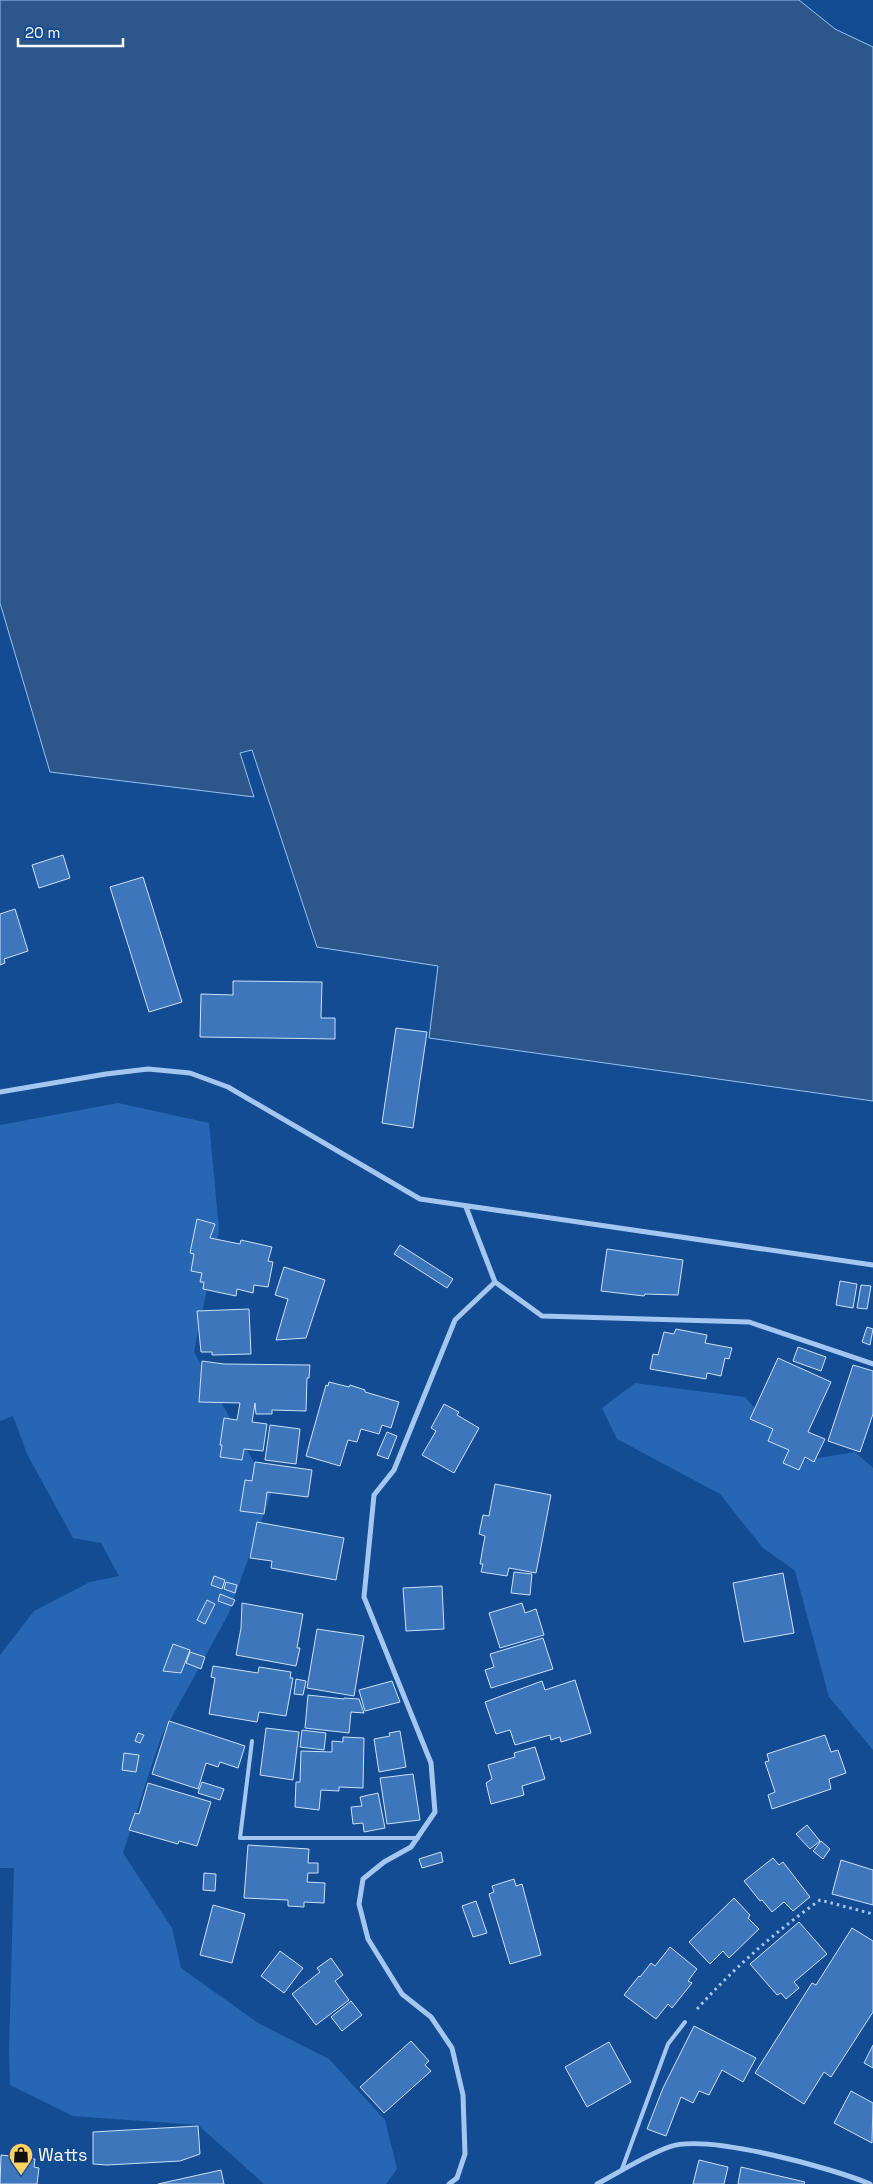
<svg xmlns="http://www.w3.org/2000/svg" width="873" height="2184" viewBox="0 0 873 2184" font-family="'Space Grotesk',sans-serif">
<rect width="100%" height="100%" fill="#144c93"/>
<path fill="#2766b2" d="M118,1103L209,1123L219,1230L194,1352L271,1494L229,1613L161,1737L123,1853L172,1928L181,1968L258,2023L329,2059L385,2120L397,2169L386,2184H264L198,2125L73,2116L10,2085L9,2049L14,1868H0V1655L34,1611L90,1582L119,1576L101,1543L73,1538L27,1454L13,1416L0,1421V1125Z
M635,1383L745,1397L800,1461L855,1452L873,1468V1750L829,1697L795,1571L762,1547L720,1494L617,1439L602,1408Z"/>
<path fill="#2d578a" stroke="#95c2f4" d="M0,0H799L835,29L873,47V1101L429,1038L438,966L317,947L252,750L240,753L254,797L50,772L0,603Z"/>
<path fill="#3d76bb" stroke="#cae1fc" d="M63,855L70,878L39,888L32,865Z
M143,877L182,1002L149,1012L110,887Z
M15,909L28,951L4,959L5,963L0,965V914Z
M233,981L322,982L321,1018H335V1039L200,1037L201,994L233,995Z
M396,1028L427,1032L413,1128L382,1123Z
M197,1219L215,1224L210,1238L240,1244L241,1240L272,1247L268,1261L273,1262L268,1287L254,1285L253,1293L237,1289L236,1296L203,1289L204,1282H200L202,1273L191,1271L194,1254L190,1253Z
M400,1245L453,1279L447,1288L394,1254Z
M607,1249L683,1260L678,1295L645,1294L644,1296L601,1291Z
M284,1267L325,1280L306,1338L276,1340L288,1299L275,1295Z
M840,1281L857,1284L853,1308L836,1305Z
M861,1285L871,1286L867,1309L857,1308Z
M249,1309L251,1354L212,1355V1352H201L197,1311Z
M867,1327L873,1329L870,1345L862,1342Z
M676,1329L707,1335L705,1343L732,1348L729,1359L725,1358L721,1376L707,1373L706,1379L650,1369L653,1354L658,1355L664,1332L674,1334Z
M798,1347L826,1357L821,1371L793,1361Z
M778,1358L831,1382L808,1432L825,1439L814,1462L805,1457L799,1470L783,1463L789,1450L768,1441L773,1429L750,1419Z
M202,1361L224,1364L310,1365L309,1378H307L306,1411L272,1410V1414H256L255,1403L252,1422L267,1424L263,1451L244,1449L242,1460L220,1457L222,1445H220L224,1418L237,1420L240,1403L199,1402Z
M853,1365L873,1371V1414L860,1452L828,1441Z
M329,1382L349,1387L350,1385L365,1390V1392L399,1402L391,1428L382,1425L379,1434L361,1429L357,1442L348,1440L340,1466L306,1456L326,1385L328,1386Z
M444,1404L459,1412L457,1415L479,1428L454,1473L422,1455L436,1431L431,1428Z
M270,1425L300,1429L296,1464L265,1460Z
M387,1432L397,1436L388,1459L377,1455Z
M255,1462L312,1470L308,1497L267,1492L264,1514L240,1511L245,1480L252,1481Z
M495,1484L551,1495L536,1573L509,1568L507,1576L481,1572L483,1564H480L485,1536L479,1534L483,1515L489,1516Z
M257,1522L344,1538L336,1580L271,1568L272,1561L250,1558Z
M514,1572L532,1574L530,1595L511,1593Z
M783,1573L794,1633L744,1642L733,1583Z
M214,1576L225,1580L222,1589L211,1585Z
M226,1582L237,1585L235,1593L224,1589Z
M442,1586L444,1629L406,1631L403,1588Z
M220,1594L235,1600L232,1606L218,1601Z
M207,1600L215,1604L205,1624L197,1620Z
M242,1603L303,1614L297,1648H300L296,1666L236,1655L241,1628Z
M522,1603L525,1613L536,1609L544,1635L500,1648L489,1613Z
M317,1629L364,1636L354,1696L307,1688Z
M543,1638L553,1669L491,1688L485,1670L494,1667L490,1654Z
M173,1644L190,1650L181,1673L163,1671Z
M190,1652L205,1657L201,1669L186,1663Z
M213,1666L258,1673L259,1667L291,1672L290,1678H293L286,1716L259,1712L257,1722L209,1714L215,1678L211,1677Z
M296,1679L306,1681L303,1695L294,1694Z
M575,1680L591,1733L561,1742L560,1737L551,1740L550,1735L515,1745L510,1730L496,1734L485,1702L542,1681L545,1690Z
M392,1681L400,1702L365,1711L359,1690Z
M308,1695L344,1699V1698L359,1699L364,1713L351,1712L349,1733L305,1728Z
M169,1721L245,1746L238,1768L220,1762L218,1767L206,1763L198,1789L152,1774Z
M266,1728L299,1732L293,1780L260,1775Z
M302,1730L326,1733L324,1750L300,1747Z
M400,1731L406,1767L379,1772L374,1739L390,1736L389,1733Z
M138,1733L144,1735L140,1743L135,1741Z
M825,1735L831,1752L838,1750L846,1773L829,1779L831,1789L772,1809L768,1795L775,1792L765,1762L769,1761L767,1754Z
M343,1737L364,1738L363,1788L339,1787V1791L321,1790L319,1810L295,1807L296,1782H300L301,1751L332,1752V1741L343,1742Z
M535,1747L545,1779L522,1786L524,1795L491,1804L486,1783L492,1779L488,1765L515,1757L514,1753Z
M124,1753L139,1755L136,1772L122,1770Z
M413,1774L420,1820L387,1824L380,1778Z
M202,1782L224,1789L220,1800L198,1793Z
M148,1783L211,1802L197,1846L179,1841L178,1844L129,1830L135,1813L139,1814Z
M378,1793L385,1828L364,1832L363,1823L353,1824L351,1807L362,1806L360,1797Z
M807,1825L820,1841L810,1849L796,1834Z
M821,1841L830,1849L823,1859L813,1851Z
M248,1845L309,1849L308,1863H318V1873H308L307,1882L325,1883L324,1903L304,1902V1907L288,1906V1900L244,1898Z
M441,1852L443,1862L422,1868L419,1859Z
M773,1858L779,1865L783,1862L810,1897L793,1911L784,1902L772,1912L762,1900L760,1901L744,1881Z
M841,1860L873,1870V1905L832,1894Z
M204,1873L216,1874L215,1891L203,1890Z
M514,1879L516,1886L522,1884L541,1955L510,1964L489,1894L494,1892L492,1886Z
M734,1898L750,1915L748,1918L759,1929L729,1958L723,1951L710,1964L689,1942Z
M476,1901L487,1933L473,1937L462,1906Z
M213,1905L245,1914L232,1963L200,1955Z
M799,1922L827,1954L794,1982L799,1988L786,1999L781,1993L777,1995L750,1964Z
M852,1928L873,1941V2012L831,2077L824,2072L804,2104L755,2073L812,1983L816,1985Z
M670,1947L697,1969L688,1981L692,1983L672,2008L668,2004L656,2019L624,1995L639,1976L640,1977L651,1963L655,1966Z
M280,1951L303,1968L284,1993L261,1976Z
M331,1958L343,1975L335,1981L349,2000L316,2025L292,1994L320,1972L317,1968Z
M351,2001L362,2015L342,2031L331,2017Z
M694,2026L756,2058L743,2082L722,2070L709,2095L699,2091L693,2103L681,2097L666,2136L647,2129L663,2088Z
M411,2041L429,2061L425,2065L431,2071L384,2113L360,2087Z
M609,2042L631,2082L587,2107L565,2067Z
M873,2045V2068L864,2063Z
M851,2091L873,2103L872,2143L834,2123Z
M198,2126L200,2154L180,2161L107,2165L93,2164V2132Z
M1,2155L35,2159L34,2167L39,2168L37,2184H0Z
M699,2160L728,2167L724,2184H693Z
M741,2167L805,2182L804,2184H738Z
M221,2170L224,2184H158Z"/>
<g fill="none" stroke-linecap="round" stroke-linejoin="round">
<path stroke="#a3c7f1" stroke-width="3" stroke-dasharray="2.5 4" stroke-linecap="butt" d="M697,2009C734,1968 775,1932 820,1900L873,1914"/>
<path stroke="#a3c7f1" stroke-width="4" d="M252,1741L240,1838H418
M622,2169L668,2044L685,2022"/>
<path stroke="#a3c7f1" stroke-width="5" d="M0,1092L106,1074L148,1069L190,1073L228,1087L420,1199L873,1265
M466,1207L495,1282L542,1316L749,1322L873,1364
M449,2184L457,2178L465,2154L463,2095L452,2048L431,2017L402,1994L368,1939L359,1904L363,1879L384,1862L411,1847L435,1812L431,1763L364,1597L374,1495L394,1470L455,1320L495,1282
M597,2184C620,2172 644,2156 669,2147C706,2133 832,2168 870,2184"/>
</g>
<defs>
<symbol id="shop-pin" viewBox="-11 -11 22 30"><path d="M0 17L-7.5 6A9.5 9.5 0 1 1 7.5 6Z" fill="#ffd163" stroke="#144c93"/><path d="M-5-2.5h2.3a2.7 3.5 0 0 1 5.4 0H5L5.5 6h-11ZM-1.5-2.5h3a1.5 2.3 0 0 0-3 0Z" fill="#111"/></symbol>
</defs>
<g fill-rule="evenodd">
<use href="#shop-pin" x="7" y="2141" width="28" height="38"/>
</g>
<g text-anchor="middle" stroke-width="4" stroke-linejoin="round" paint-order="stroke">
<g font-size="18" fill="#fff" stroke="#144c93" text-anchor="start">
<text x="38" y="2161">Watts</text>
</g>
</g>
<path d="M18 38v8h105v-8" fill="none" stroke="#ffffff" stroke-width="2.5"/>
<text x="25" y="38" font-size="15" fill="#ffffff" stroke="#144c93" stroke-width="4" paint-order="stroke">20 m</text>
</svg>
